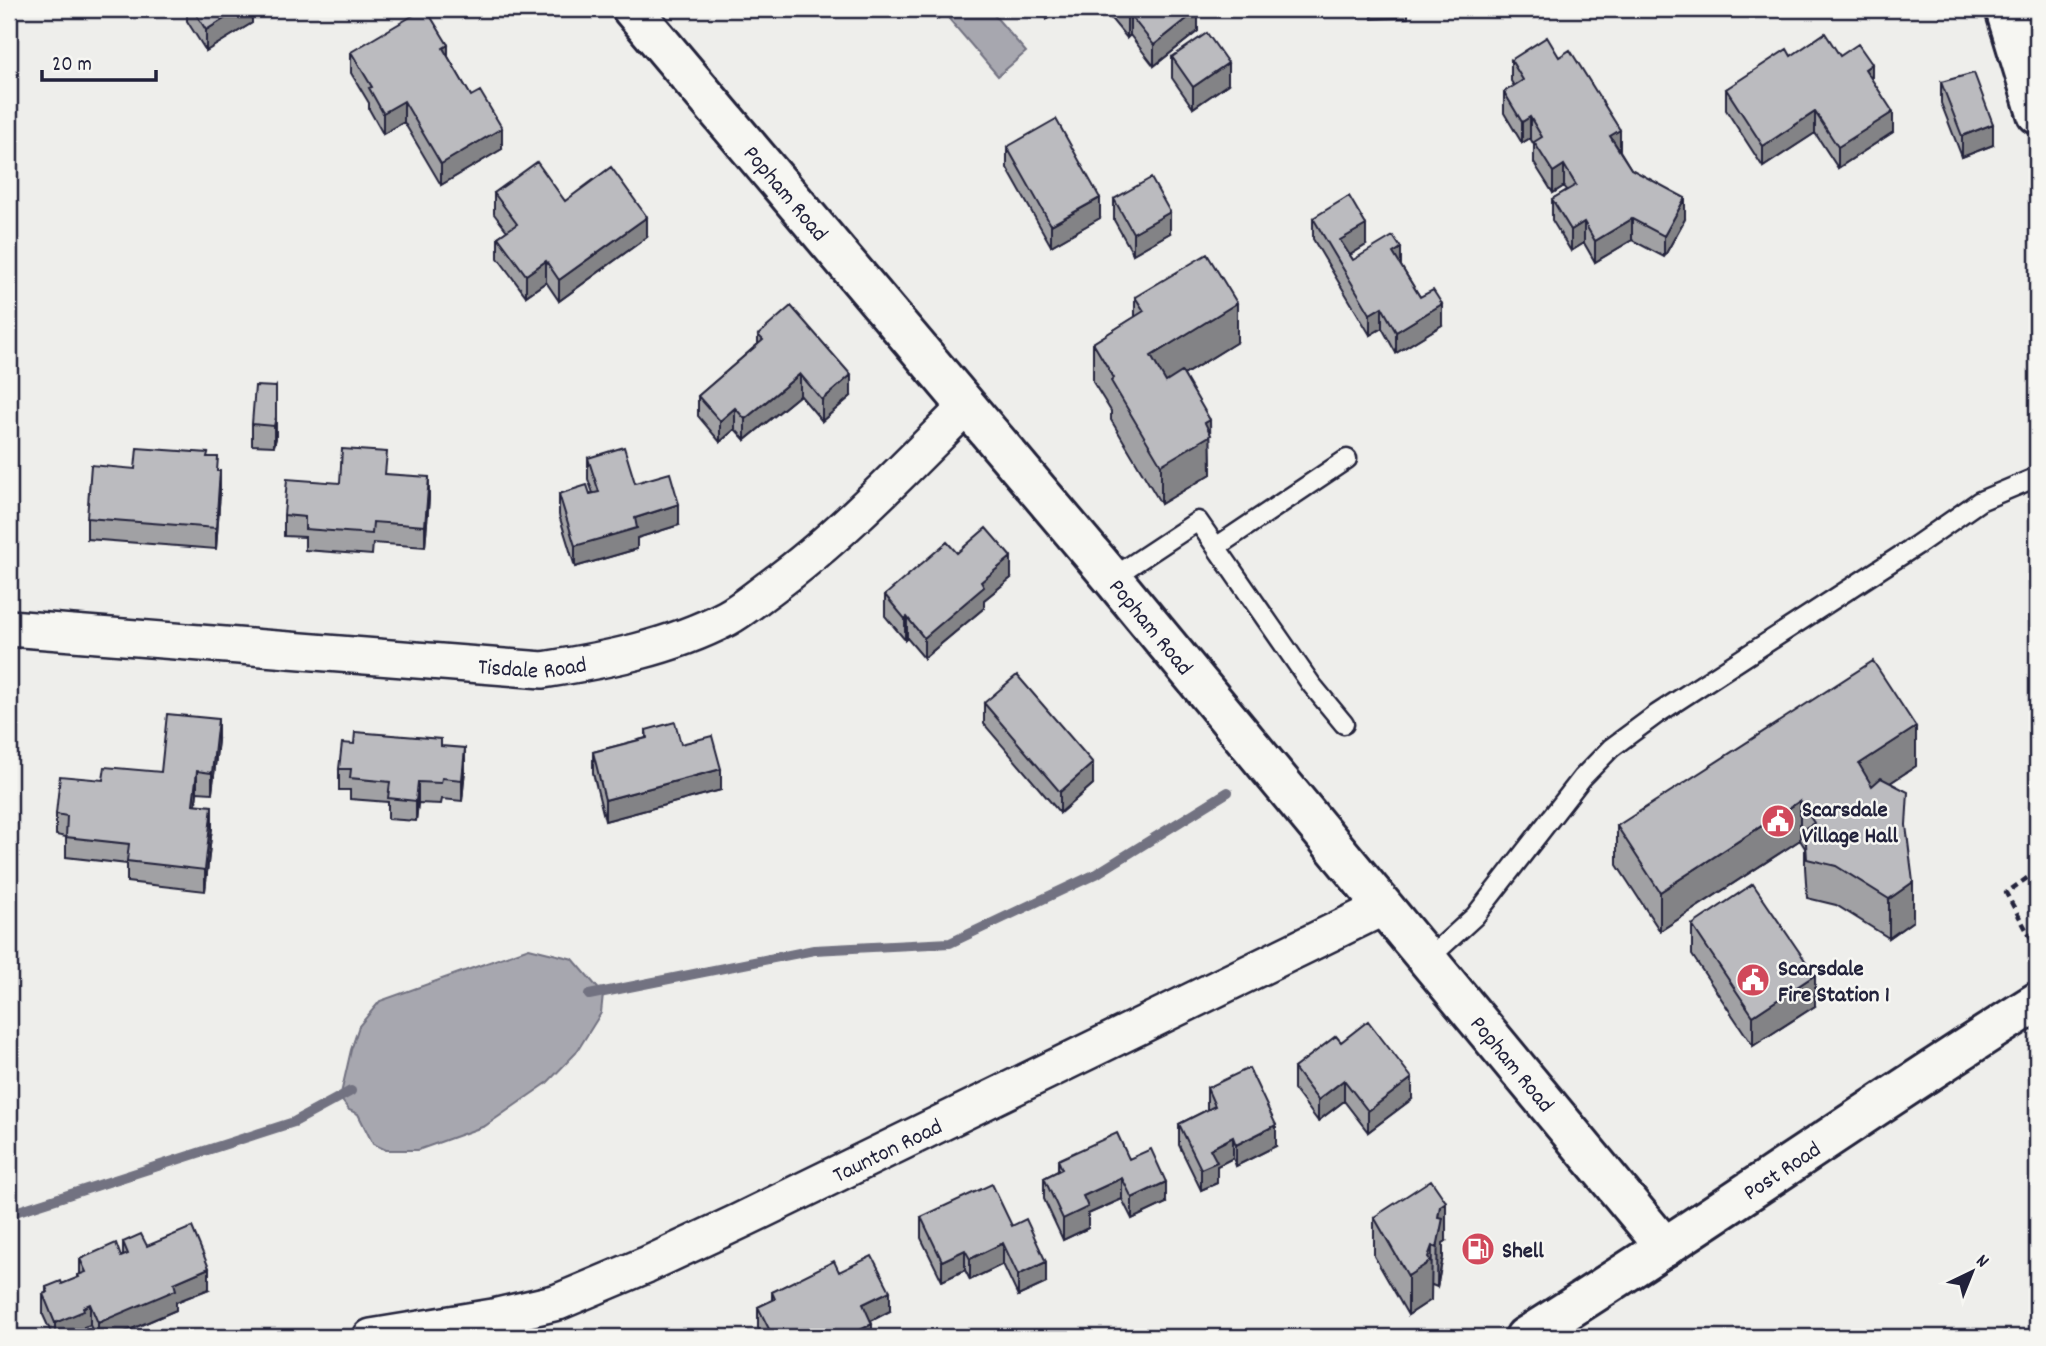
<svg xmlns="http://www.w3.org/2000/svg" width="2046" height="1346" viewBox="0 0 2046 1346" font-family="Dekko,sans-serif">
<rect width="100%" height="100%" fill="#eeeeeb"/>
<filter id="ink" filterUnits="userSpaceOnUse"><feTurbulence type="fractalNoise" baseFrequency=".0143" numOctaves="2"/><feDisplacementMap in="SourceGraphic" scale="14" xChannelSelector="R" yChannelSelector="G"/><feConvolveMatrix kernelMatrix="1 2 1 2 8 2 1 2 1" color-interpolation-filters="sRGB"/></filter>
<g filter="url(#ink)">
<path fill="#a7a7af" stroke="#727281" stroke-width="2" d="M962,9H989L1026,52L998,76L949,19Z
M529,948L573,959L603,994L601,1013L576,1053L547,1083L485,1126L418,1150H386L373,1144L358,1114L349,1110L340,1098L351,1050L359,1026L380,1001Z"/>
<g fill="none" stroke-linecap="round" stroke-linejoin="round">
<path stroke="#727281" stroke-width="10" d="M589,995L814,950L950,943L1096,874L1228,792
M9,1214L294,1122L351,1091"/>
<defs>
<path id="lane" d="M1216,547L1347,459
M1112,578L1198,521L1311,684L1344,724
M1428,959L1475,916L1582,778L1611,748L1657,714L1917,545L1980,501L2037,477"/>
<g id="street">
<path id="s1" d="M9,628L543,670C606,660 670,648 727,618C742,610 757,597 771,587C842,535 904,469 967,406"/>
<path id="s2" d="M371,1337L493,1317L558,1302L646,1265L738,1222L1384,907"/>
</g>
<g id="secondary">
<path id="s3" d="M632,9L1112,578L1665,1247"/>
<path d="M2005,9L2037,114"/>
</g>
<g id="primary">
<path id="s4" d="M1525,1337C1698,1229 1864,1111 2037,1002"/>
</g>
</defs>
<use href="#lane" stroke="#22223b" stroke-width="23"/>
<use href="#street" stroke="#22223b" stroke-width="40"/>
<use href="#secondary" stroke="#22223b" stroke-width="44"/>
<use href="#primary" stroke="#22223b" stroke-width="44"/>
<path stroke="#22223b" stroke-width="4.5" stroke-dasharray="7 5" stroke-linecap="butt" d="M2037,871L2006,893L2037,949"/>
<use href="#lane" stroke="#f6f6f2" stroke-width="18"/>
<use href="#street" stroke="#f6f6f2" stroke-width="35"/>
<use href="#secondary" stroke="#f6f6f2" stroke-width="38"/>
<use href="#primary" stroke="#f6f6f2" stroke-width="38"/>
</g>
<path fill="#a1a1a4" stroke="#22223b" stroke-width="2" d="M187,9H252V23L206,51L187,21Z
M928,9H952L946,14L944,13L937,19Z
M1039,9H1059L1047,19Z
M1103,9H1197L1198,31L1154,66L1130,35L1127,38Z
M1286,9H1408V18L1372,19L1371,9L1287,14Z
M351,52L448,57L502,149L441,185L404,122L383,134L369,109V103L351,73Z
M1791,56H1840L1872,81L1893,132L1838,168L1815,133L1763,167L1726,110V89Z
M1172,57L1228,84L1193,108L1172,78Z
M1511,60L1620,151L1631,169L1685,219L1664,257L1632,240L1595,262L1584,243L1571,251L1552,220V199L1567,190L1564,186L1553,193L1534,163V145L1530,138L1522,143L1504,113V92L1514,86L1511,81Z
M1941,82L1993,145L1962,157L1941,103Z
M1007,147L1100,218L1051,246L1007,168Z
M494,193L565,201L647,237L559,301L546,282L526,296L498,258V237L507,231L494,214Z
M1114,199L1170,233L1133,254L1114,220Z
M1313,218L1366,245L1350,255L1353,260L1401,266L1420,297L1442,325L1396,353L1382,328L1370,335L1313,239Z
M1135,297L1237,342L1184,375L1210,433L1211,474L1161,504L1111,420V411L1093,382V343L1135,317Z
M758,335L851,396L822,421L800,395L745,440L735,429L720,442L698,416V396L758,344Z
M276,387V438L274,446L252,445V424Z
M208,457L218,471L220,492L216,549L87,539V518L135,469Z
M588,458L635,483L679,525L637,538V549L575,567L559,515V494L593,493L588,479Z
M387,474L429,498L425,547L373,543L372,555L305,550V537L284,536V515Z
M957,553L1011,578L984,600V608L924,658L907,638L905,640L885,616V595Z
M984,703L1093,784L1060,813L984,724Z
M646,730L681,744L721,790L605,821L593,773V752L646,738Z
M218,740L212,793L197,792L196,804L212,827L205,891L127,882V864L66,857V837L56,835V814L103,780L161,772Z
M354,744L441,747L465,769L462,801L442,799L441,804L418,803L416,821L388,819V802L350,799V790H339V769Z
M1916,766L1890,783L1907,836L1913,921L1889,938L1836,905L1807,898L1805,867V848L1800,840L1660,931L1617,865V826Z
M1692,925L1815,1006L1753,1046L1692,955Z
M1341,1042L1412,1099L1368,1132L1344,1101L1318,1121L1294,1089V1068Z
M1207,1088L1276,1146L1236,1166L1233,1158L1217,1166V1183L1201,1190L1179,1145V1124L1207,1110Z
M2037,1107V1134L2035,1129V1108Z
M1129,1159L1166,1203L1132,1219L1122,1199L1088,1214V1228L1063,1240L1044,1199V1178L1058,1171V1160Z
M921,1217L1012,1226L1046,1283L1018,1296L1003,1264L970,1280L965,1270L942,1281L921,1238Z
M1374,1217L1446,1241L1443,1243V1257L1437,1287L1432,1285L1431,1286V1300L1408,1315L1374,1256Z
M123,1242L147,1246L209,1289L176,1302V1310L113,1337H95L90,1325L84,1327V1331L70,1337H53L43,1315V1294L46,1293V1287L62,1284L78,1278V1275H80V1259L123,1256Z
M839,1272L890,1311L871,1321L872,1337H763L758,1328V1307L772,1300V1292Z"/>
<path fill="#838386" stroke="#22223b" stroke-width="2" d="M240,9H252V23L206,51V30Z
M937,9H944V13L937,19Z
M946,9H952L946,14Z
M1047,9H1059L1047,19Z
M1198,10V31L1154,66V45Z
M1130,15V35L1127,38V17Z
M448,45V66L443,48Z
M1228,63V84L1193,108V87Z
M1872,64V85L1865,69Z
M404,101V122L383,134V113Z
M1815,112V133L1763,167V146Z
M1893,112V132L1838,168V147Z
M1530,117V138L1522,143V122Z
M1993,124V145L1962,157V136Z
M502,128V149L441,185V164Z
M1620,130V151L1610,136Z
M1564,165V186L1553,193V172Z
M1100,198V218L1051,246V225Z
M1685,198V219L1664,257V236Z
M1170,212V233L1133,254V233Z
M647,217V237L559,301V280Z
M1632,219V240L1595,262V241Z
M1584,222V243L1571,251V230Z
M1366,225V245L1340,261V240Z
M1401,248V269L1393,253Z
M546,261V282L526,296V275Z
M1237,303V342L1151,395V356Z
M1442,304V325L1396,353V332Z
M1382,307V328L1370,335V314Z
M800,374V395L745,440V419Z
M851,375V396L822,421V400Z
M735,408V429L720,442V421Z
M276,417V438L274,446V426Z
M1210,420L1211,474L1161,504V465L1205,423Z
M220,471V492L216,549V528Z
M429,477V498L425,547V526Z
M679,504V525L637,538V549L575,567V546L635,518Z
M1011,557V578L984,600V608L924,658V638L981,582Z
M907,617V638L905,640V619Z
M218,719V740L212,793V773Z
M1916,727V766L1859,803V764Z
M465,748V769L462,801V780Z
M1093,763V784L1060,813V792Z
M721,769V790L605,821V800Z
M197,771V792L193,825V804Z
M418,782V803L416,821V801Z
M1800,801V840L1660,931V892Z
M212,806V827L205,891V870Z
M1913,882V921L1889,938V899Z
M1815,975V1006L1753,1046V1016Z
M1412,1078V1099L1368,1132V1111Z
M1344,1080V1101L1318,1121V1100Z
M1276,1125V1146L1236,1166V1145Z
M1233,1137V1158L1217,1166V1183L1201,1190V1169L1210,1149Z
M1122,1178V1199L1088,1214V1228L1063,1240V1219L1083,1196Z
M1166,1182V1203L1132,1219V1198Z
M1446,1202V1241L1443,1243V1257L1437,1287L1438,1217L1440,1206Z
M1003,1243V1264L970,1280V1259Z
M1432,1246L1431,1300L1408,1315V1276L1428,1257Z
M965,1250V1270L942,1281V1261Z
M1046,1262V1283L1018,1296V1275Z
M209,1268V1289L176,1302V1310L113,1337H98V1323L174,1283Z
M890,1291V1311L863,1325V1304Z
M90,1304V1325L84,1327V1331L70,1337H55V1323Z
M872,1324V1337H846Z"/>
<path fill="#bbbbbf" stroke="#22223b" stroke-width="2" d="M193,9H240L206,30Z
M424,9H426L448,45L443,48L471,96L480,91L502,128L441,164L404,101L383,113L369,88L372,87L351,52Z
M1120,9H1197L1198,10L1154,45L1130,15L1127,17Z
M1207,33L1228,63L1193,87L1172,57Z
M1825,33L1840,56L1858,44L1872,64L1865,69L1893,112L1838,147L1815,112L1763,146L1726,89L1787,49L1791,56Z
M1547,37L1559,57L1570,50L1620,130L1610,136L1631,169L1685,198L1664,236L1632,219L1595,241L1584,222L1571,230L1552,199L1576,185L1564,165L1553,172L1534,142L1542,137L1530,117L1522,122L1504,92L1523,80L1511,60Z
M1974,73L1993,124L1962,136L1941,82Z
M1056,119L1100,198L1051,225L1007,147Z
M537,162L565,201L611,167L647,217L559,280L546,261L526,275L498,237L517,224L494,193Z
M1151,178L1170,212L1133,233L1114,199Z
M1349,196L1366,225L1340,240L1353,260L1393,236L1401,248L1393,253L1420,297L1433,290L1442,304L1396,332L1382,307L1370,314L1313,218Z
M1207,254L1237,303L1151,356L1166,382L1182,372L1210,420L1205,423L1211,435L1161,465L1111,381L1114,378L1093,343L1144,311L1135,297Z
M791,306L851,375L822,400L800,374L745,419L735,408L720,421L698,396L763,340L758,335Z
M255,386L276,387V417L274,426L252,424Z
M624,447L635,483L670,473L679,504L635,518L637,528L575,546L559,494L587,485L590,494L599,492L588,458Z
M137,448L208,453L207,457H218L217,471H220L216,528L87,518L91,465L135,469Z
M342,449L387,452L385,474L429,477L425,526L373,522L372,534L305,529V517L284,515L287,479L340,483Z
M986,528L1011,557L981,582L984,587L924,638L907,617L905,619L885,595L947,542L957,553Z
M1873,661L1916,727L1859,764L1872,786L1881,778L1908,792L1906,825L1913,882L1889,899L1836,866L1807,859L1805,828L1814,823L1800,801L1660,892L1617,826Z
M1017,675L1093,763L1060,792L984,703Z
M167,714L218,719L212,773L197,771L193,804L212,806L205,870L127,861L129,844L66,837L67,816L56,814L60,776L103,780L105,767L161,772Z
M675,722L681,744L712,736L721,769L605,800L593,752L647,738L646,730Z
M355,732L441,739V746L465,748L462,780L442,778L441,783L418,782L416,801L388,798L390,782L350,778L351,769H339L342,743L354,744Z
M1753,884L1815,975L1753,1016L1692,925Z
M1368,1021L1412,1078L1368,1111L1344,1080L1318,1100L1294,1068L1336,1036L1341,1042Z
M1249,1068L1276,1125L1236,1145L1233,1137L1210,1149L1217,1162L1201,1169L1179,1124L1215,1106L1207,1088Z
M1117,1133L1129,1159L1151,1149L1166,1182L1132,1198L1122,1178L1083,1196L1088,1207L1063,1219L1044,1178L1062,1169L1058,1160Z
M1431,1180L1446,1202L1440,1206L1438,1217L1443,1218L1437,1248L1432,1246L1428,1257L1431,1261L1408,1276L1374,1217Z
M992,1184L1012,1226L1026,1219L1046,1262L1018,1275L1003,1243L970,1259L965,1250L942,1261L921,1217Z
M192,1227L209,1268L174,1283L176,1290L98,1323L90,1304L83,1307L84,1311L55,1323L43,1294L48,1292L46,1287L61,1281L62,1284L79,1277L78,1275L86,1272L80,1259L116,1243L121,1257L128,1254L123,1242L141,1234L147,1246Z
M872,1256L890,1291L863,1304L872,1324L846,1337H794L792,1333L783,1337H773L758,1307L775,1299L772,1292L834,1261L839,1272Z"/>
</g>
<defs>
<symbol id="civic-disc" viewBox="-11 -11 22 22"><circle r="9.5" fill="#d1495b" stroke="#f6f6f2"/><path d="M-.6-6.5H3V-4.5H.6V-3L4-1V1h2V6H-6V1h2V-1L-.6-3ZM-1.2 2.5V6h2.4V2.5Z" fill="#fff"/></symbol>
<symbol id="fuel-disc" viewBox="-11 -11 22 22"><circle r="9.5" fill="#d1495b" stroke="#f6f6f2"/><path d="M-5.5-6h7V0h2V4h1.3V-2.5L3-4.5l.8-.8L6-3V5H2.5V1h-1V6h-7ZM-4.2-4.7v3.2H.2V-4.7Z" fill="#fff"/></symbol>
</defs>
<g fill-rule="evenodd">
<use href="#civic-disc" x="1759" y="802" width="38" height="38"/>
<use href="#civic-disc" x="1734" y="961" width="38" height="38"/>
<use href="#fuel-disc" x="1459" y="1230" width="38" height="38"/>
</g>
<g text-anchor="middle" stroke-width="5" stroke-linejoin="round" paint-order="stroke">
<g font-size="23" fill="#22223b" stroke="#f6f6f2">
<text dy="8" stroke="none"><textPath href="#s3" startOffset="240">Popham Road</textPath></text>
<text dy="8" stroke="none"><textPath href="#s3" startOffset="807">Popham Road</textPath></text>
<text dy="8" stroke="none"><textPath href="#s1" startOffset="525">Tisdale Road</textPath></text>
<text dy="8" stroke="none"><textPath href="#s3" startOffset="1374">Popham Road</textPath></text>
<text dy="8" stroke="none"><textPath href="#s2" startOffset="553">Taunton Road</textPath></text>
<text dy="8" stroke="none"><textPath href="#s4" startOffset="306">Post Road</textPath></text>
</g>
<g font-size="23" font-weight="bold" fill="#22223b" stroke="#f6f6f2" text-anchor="start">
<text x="1802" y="816">Scarsdale<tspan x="1802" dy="26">Village Hall</tspan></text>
<text x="1778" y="975">Scarsdale<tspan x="1778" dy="26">Fire Station 1</tspan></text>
<text x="1502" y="1257">Shell</text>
</g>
</g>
<rect width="2046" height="1346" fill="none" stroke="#f6f6f2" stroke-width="35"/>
<rect x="18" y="18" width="2011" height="1311" fill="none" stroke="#22223b" stroke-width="2.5" filter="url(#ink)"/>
<g transform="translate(1972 1272) rotate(43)" stroke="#f6f6f2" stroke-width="5" paint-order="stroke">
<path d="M0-5L12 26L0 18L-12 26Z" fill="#22223b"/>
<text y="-10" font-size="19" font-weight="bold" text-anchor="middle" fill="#22223b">N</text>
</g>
<path d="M42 70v10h114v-10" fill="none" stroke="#22223b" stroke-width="3.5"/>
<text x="52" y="70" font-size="21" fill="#22223b" stroke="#f6f6f2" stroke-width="5" paint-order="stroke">20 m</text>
</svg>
